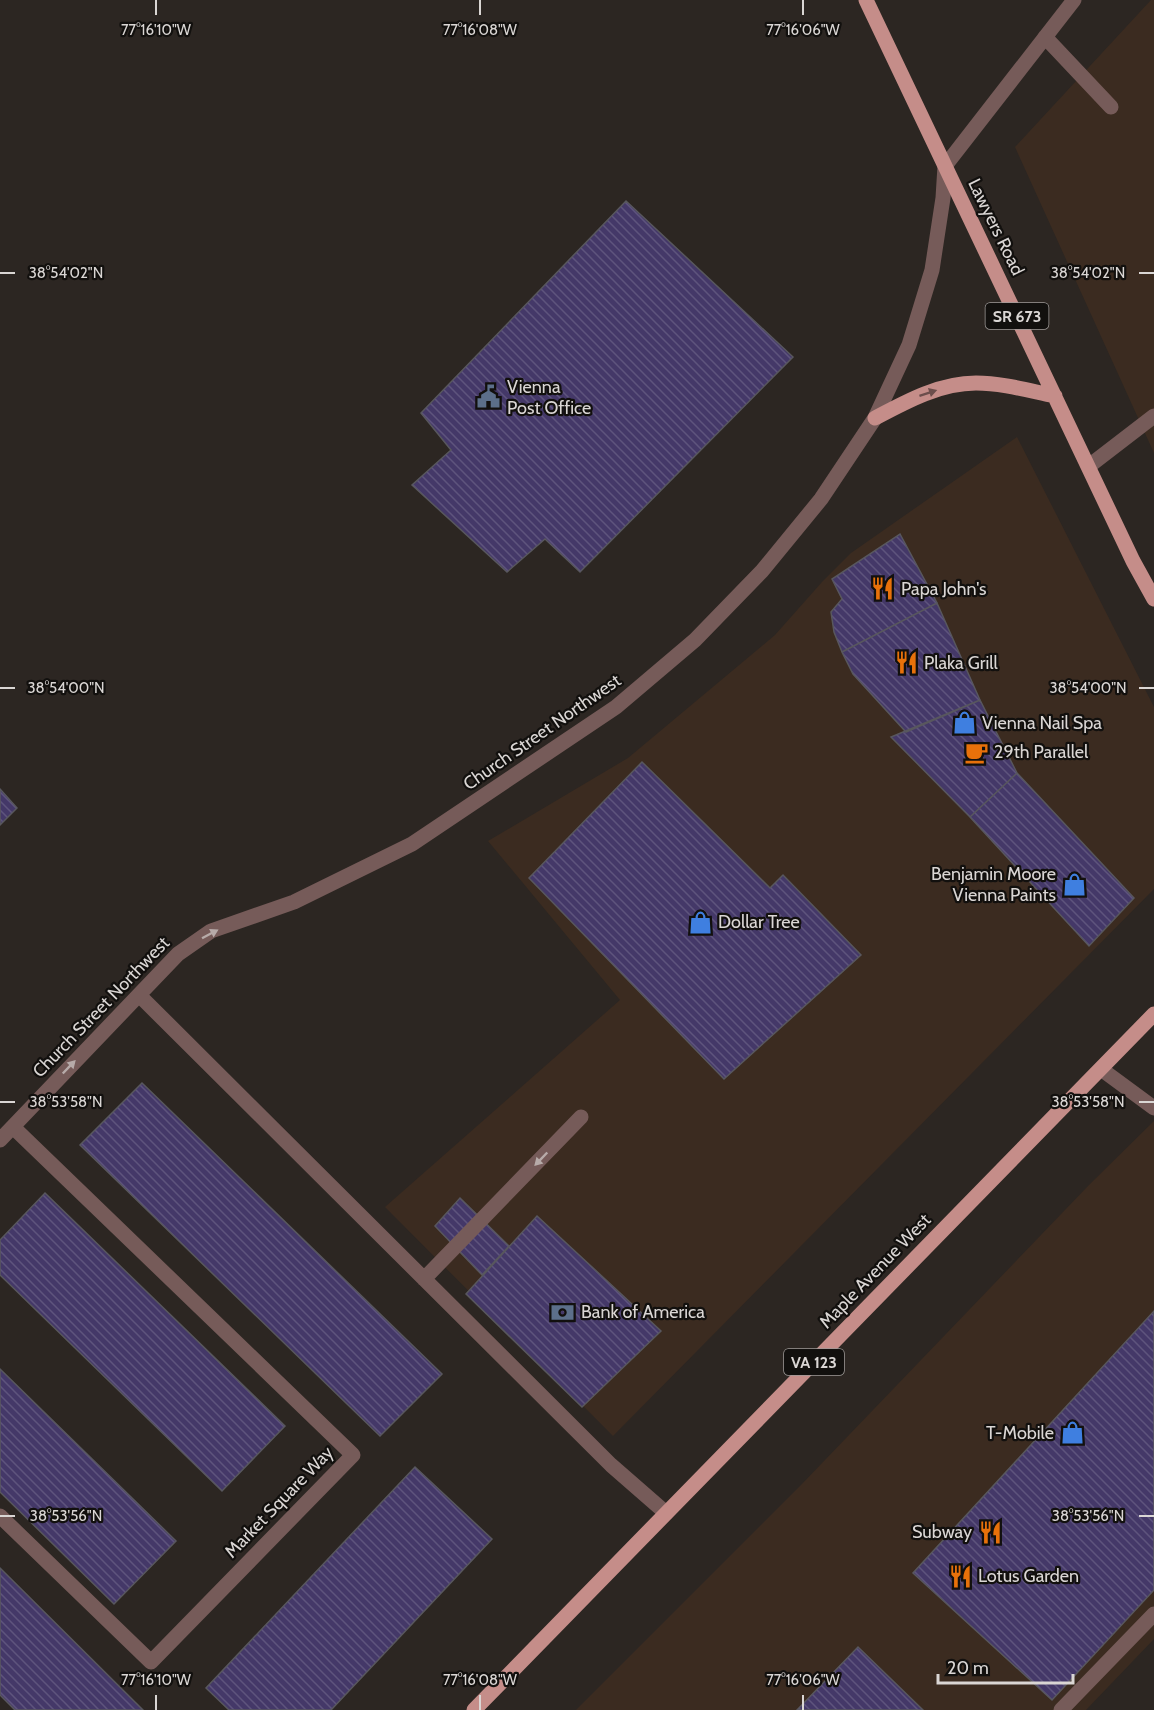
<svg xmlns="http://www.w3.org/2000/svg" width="1154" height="1710" viewBox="0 0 1154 1710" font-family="Cabin,sans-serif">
<defs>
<pattern id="building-back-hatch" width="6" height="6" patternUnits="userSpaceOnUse" patternTransform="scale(1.5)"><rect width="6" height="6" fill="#443868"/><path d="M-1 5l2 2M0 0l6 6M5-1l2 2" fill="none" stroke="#5e547d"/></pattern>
</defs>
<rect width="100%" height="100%" fill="#2c2622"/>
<path fill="#3b2b20" d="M1151,0H1154V453L1015,147Z
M1017,437L1154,707V889L613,1436L385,1207L620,1000L488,841L628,758L775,635L822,582L851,553Z
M1154,1121V1639L1086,1710H576L801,1485L1089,1185Z"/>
<path fill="url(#building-back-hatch)" stroke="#58575e" stroke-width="1.5" d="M626,201L793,357L580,572L545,539L507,572L412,485L451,450L421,413Z
M900,534L937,603L842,652L834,632L831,612L842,599L832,579Z
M937,603L980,700L906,732L853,674L842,652Z
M980,700L1017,773L970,817L891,737Z
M642,762L770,888L783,875L861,955L724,1079L529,878Z
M1017,773L1134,898L1089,946L970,817Z
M0,789L17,808L0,825Z
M142,1083L442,1374L380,1436L80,1145Z
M45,1193L285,1426L222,1491L0,1275V1240Z
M460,1198L509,1246L482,1275L435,1226Z
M537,1216L661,1331L582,1407L466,1294Z
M1154,1311V1590L1052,1700L913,1573Z
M0,1369L176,1541L114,1604L0,1492Z
M415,1467L492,1539L331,1710H229L206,1688Z
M0,1568L143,1710H15L0,1695Z
M858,1647L923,1710H797Z"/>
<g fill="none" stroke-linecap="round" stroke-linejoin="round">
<path stroke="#765b59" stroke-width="15" d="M1045,37L1111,107
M1089,466L1154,416
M139,995L611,1465L666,1513
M1101,1069L1154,1108
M0,1140L178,954L211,931L294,902L412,844L616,707L695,640L762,571L821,499L875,418L909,345L932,270L943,198L945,166L1074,0
M424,1279L581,1117
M0,1516L151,1662L353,1455L13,1127
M1061,1710L1154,1614"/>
<path stroke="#c58d89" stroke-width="15" d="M866,0L1133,561L1154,599
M875,418C907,401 940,383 976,383C1003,383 1030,391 1055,396
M474,1710L1154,1014"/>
</g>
<defs><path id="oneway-solid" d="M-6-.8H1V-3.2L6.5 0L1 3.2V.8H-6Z" transform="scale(1.5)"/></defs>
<use fill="#6c4e4c" href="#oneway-solid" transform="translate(928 393) rotate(-18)"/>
<g fill="#b7aba9">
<use href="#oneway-solid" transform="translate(210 934) rotate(-28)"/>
<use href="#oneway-solid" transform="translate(69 1067) rotate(-46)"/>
<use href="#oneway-solid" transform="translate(541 1159) rotate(134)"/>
</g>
<path fill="none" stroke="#dad6d4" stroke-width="2" d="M156,0V15M480,0V15M803,0V15M0,273H15M1139,273H1154M0,688H15M1139,688H1154M0,1102H15M1139,1102H1154M0,1516H15M1139,1516H1154M156,1695V1710M480,1695V1710M803,1695V1710"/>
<defs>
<symbol id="civic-bare" viewBox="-9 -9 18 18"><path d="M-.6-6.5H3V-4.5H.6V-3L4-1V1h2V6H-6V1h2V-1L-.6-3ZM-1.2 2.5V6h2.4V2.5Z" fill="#5c6f8a" stroke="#12100e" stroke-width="2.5" paint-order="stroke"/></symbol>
<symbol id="restaurant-bare" viewBox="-9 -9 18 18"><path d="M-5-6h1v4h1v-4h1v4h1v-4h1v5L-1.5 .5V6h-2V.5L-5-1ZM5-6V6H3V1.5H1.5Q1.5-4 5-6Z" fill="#e8710a" stroke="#12100e" stroke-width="2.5" paint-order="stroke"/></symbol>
<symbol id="shop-bare" viewBox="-9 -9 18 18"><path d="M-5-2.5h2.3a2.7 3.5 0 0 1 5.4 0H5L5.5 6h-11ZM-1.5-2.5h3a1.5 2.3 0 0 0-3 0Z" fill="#3f7fe0" stroke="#12100e" stroke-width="2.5" paint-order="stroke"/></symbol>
<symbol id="cafe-bare" viewBox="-9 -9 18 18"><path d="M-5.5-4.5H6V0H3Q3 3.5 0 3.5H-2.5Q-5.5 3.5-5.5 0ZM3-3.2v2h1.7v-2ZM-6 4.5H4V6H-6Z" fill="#e8710a" stroke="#12100e" stroke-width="2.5" paint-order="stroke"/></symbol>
<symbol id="bank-bare" viewBox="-9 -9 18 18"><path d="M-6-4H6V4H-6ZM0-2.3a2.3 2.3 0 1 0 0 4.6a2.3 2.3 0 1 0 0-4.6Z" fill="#5c6f8a" stroke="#12100e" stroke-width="2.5" paint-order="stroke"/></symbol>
</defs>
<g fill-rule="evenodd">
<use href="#civic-bare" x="472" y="380" width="33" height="33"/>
<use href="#restaurant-bare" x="866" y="572" width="33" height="33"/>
<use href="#restaurant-bare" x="890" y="646" width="33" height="33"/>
<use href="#shop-bare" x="948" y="706" width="33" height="33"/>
<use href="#cafe-bare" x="960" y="736" width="33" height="33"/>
<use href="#shop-bare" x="1058" y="868" width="33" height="33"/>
<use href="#shop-bare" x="684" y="906" width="33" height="33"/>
<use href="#bank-bare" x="546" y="1296" width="33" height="33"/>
<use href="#shop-bare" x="1056" y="1416" width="33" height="33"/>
<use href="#restaurant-bare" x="974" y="1516" width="33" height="33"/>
<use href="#restaurant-bare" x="944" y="1560" width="33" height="33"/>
</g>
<g text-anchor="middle" stroke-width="4.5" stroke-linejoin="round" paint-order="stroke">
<g fill="#12100e" stroke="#9e9b99" stroke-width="1.5">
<rect x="985.5" y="303" width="63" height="26" rx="4.5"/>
<rect x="784" y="1349" width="60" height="26" rx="4.5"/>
</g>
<g font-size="16" font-weight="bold" fill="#dad6d4">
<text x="1017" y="322">SR 673</text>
<text x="814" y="1368">VA 123</text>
</g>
<g font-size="18" fill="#dad6d4" stroke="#12100e">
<text transform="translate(996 227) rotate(64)" y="6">Lawyers Road</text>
<text transform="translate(542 732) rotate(-35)" y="6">Church Street Northwest</text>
<text transform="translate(101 1007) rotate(-46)" y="6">Church Street Northwest</text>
<text transform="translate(875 1271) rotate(-46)" y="6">Maple Avenue West</text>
<text transform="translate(279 1502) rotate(-46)" y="6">Market Square Way</text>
</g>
<g font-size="18" fill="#dad6d4" stroke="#12100e" text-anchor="start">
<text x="507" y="393">Vienna<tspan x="507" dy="21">Post Office</tspan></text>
<text x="901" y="595">Papa John's</text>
<text x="924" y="669">Plaka Grill</text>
<text x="982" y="729">Vienna Nail Spa</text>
<text x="994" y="758">29th Parallel</text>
<text x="1056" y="880" text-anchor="end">Benjamin Moore<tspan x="1056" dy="21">Vienna Paints</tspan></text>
<text x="718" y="928">Dollar Tree</text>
<text x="581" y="1318">Bank of America</text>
<text x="1054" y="1439" text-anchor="end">T-Mobile</text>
<text x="972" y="1538" text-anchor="end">Subway</text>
<text x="978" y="1582">Lotus Garden</text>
</g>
</g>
<g font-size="15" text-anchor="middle" fill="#dad6d4" stroke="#12100e" stroke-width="4.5" stroke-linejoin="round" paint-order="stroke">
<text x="156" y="35">77°16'10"W</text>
<text x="480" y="35">77°16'08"W</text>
<text x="803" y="35">77°16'06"W</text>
<text x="66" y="278">38°54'02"N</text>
<text x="1088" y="278">38°54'02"N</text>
<text x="66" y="693">38°54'00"N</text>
<text x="1088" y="693">38°54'00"N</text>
<text x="66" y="1107">38°53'58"N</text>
<text x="1088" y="1107">38°53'58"N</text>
<text x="66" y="1521">38°53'56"N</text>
<text x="1088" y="1521">38°53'56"N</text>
<text x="156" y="1685">77°16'10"W</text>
<text x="480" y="1685">77°16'08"W</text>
<text x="803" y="1685">77°16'06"W</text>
</g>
<path d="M938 1674v9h135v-9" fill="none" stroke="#dad6d4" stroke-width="3"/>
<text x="947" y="1674" font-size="18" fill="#dad6d4" stroke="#12100e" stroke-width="4.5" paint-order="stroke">20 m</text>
</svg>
